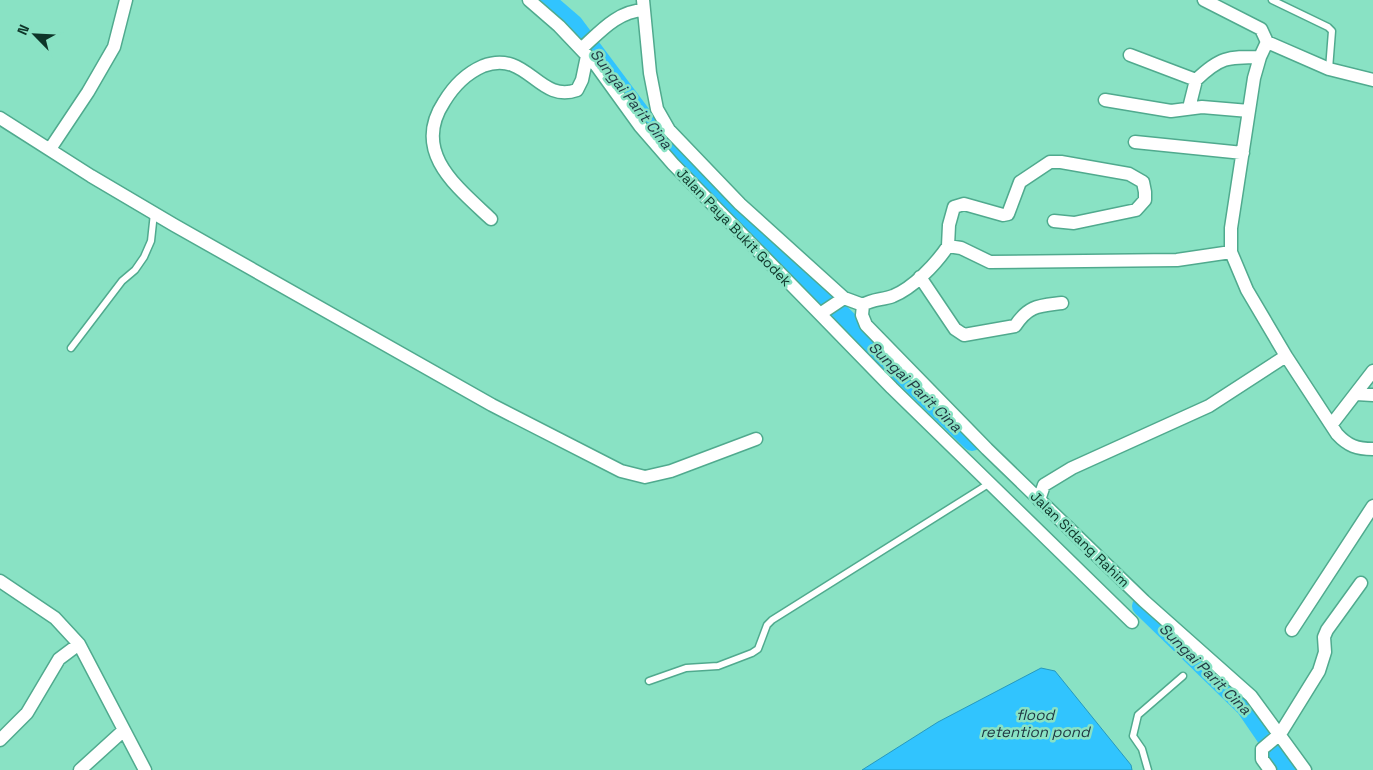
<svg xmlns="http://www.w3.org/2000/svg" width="1373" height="770" viewBox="0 0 1373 770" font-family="'Space Grotesk',sans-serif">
<rect width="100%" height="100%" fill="#89e2c4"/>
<path fill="#31c4fe" stroke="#2699be" d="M1041,668L1055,671L1131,765L1132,770H862L938,722Z"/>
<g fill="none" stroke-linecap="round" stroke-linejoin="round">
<path stroke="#31c4fe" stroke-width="20" d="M545,0L573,24L659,139L972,441
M1142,606L1246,707L1289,770"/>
<defs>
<path id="lane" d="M1272,0L1328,27L1332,31L1329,69
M71,348L122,281L135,270L144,257L151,241L154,213
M649,681L686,668L718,666L752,653L758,649L767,625L772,620L990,483
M1148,770L1142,749L1133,736L1138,715L1183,676"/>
<path id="street" d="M529,0L559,26L596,65L640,126L673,164L820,314L844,298L863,305
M643,0L650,73L657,109L669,130L740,204L844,298
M1204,0L1261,29L1267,42L1329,69L1373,80
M1267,42L1260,57L1254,78L1231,228V252L1247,290L1286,356L1337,434C1348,446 1357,449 1373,449
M581,49C599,33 617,11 644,10
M1130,55L1196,80L1189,108
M1196,80C1220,57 1227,57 1260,57
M1105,100L1171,111L1202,107L1249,111
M0,118L91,176L174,225L492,405L621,471L645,477L671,471L756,439
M1135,142L1243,153
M50,149L88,92L114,47L126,0
M491,219C457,187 411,152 444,102C453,87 467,73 483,66C528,49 538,104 577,90L582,80L587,56
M948,246L949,225L954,207L964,204L1003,215L1008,214L1020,182L1050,162H1061L1129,174L1143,182L1145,192V200L1136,210L1074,223L1054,221
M920,277L955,329L964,335L1015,326C1029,305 1039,306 1062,303
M863,305L862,315L866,325L987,449L1144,601L1251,696L1305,770
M863,305C872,299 882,300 893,296C913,288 936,264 948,246L961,248L990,262L1177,260L1231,252
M820,314L892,388L1132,622
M1356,394L1373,395
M1332,424L1373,371
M1039,500L1044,485L1072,468L1209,406L1286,356
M0,581L55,618L79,644L145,770
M1292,630L1373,506
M0,740L27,713L59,659L79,644
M80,770L124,730
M1270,770L1262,759V749L1280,734L1319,671L1325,652L1324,637L1327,630L1361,583"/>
</defs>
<use href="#lane" stroke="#50aa8e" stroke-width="9"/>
<use href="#street" stroke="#50aa8e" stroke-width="15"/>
<use href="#lane" stroke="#fff" stroke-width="6"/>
<use href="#street" stroke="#fff" stroke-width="12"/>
</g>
<g text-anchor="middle" stroke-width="5" stroke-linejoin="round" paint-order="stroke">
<g font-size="14" fill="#0e3529" stroke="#89e2c4">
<text transform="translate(734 227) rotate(46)" y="5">Jalan Paya Bukit Godek</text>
<text transform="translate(1080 539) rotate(44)" y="5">Jalan Sidang Rahim</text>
</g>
<g font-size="15" font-style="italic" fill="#1f3641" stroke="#89e2c4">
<text transform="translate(631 99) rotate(52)" y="5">Sungai Parit Cina</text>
<text transform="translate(915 387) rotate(44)" y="5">Sungai Parit Cina</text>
<text transform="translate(1205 669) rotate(45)" y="5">Sungai Parit Cina</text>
<text x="1035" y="720">flood<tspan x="1035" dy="17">retention pond</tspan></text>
</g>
</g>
<g transform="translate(35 35) rotate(294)" stroke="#89e2c4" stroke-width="4" paint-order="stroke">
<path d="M0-4L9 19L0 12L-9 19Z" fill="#0e3529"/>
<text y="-8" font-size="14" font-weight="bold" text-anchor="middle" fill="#0e3529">N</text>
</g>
</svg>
